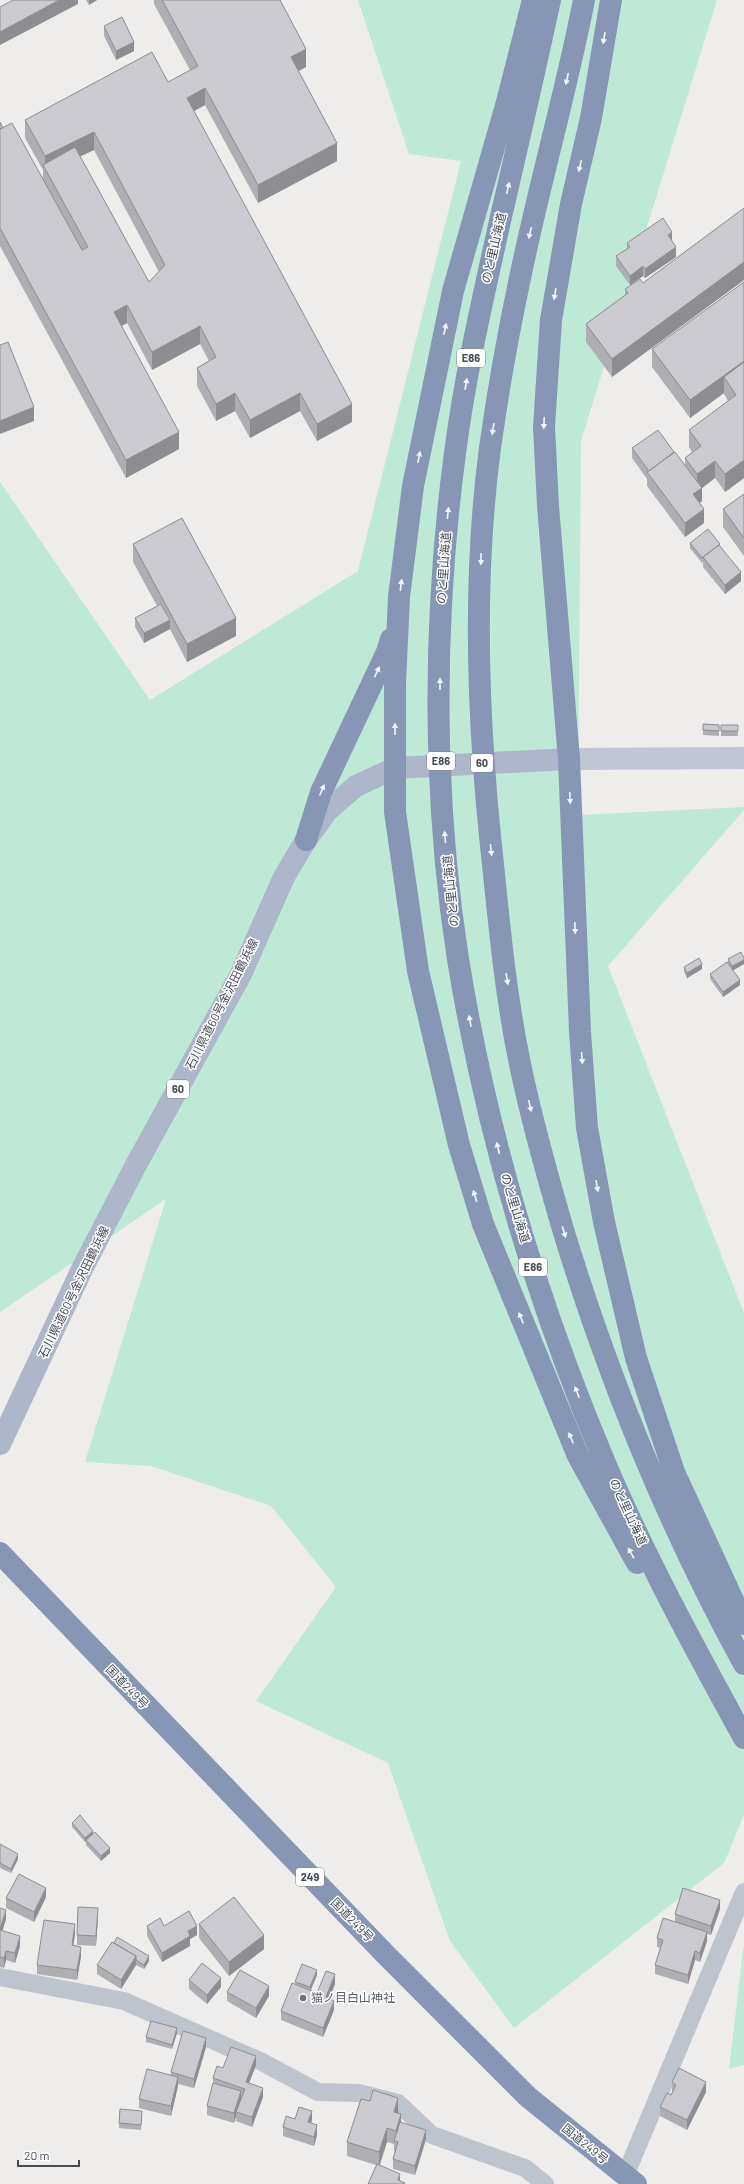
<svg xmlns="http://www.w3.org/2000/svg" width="744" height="2184" viewBox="0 0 744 2184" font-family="Barlow,'Noto Sans JP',sans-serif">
<rect width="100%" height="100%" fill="#efecec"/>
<path fill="#bee9d7" d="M358,0H717L581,441L578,815L744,807V810L608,966L744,1313V1815L724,1863L514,2028L450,1941L388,1763L256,1701L336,1587L271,1506L151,1466L85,1462L166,1199L0,1312V482L150,700L358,571L461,161L409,154Z
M744,1948V2065L729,2069L743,1950Z"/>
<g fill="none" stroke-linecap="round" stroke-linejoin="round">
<path stroke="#bec4cd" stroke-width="18" d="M0,1977L124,2001L262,2062L318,2092L359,2093L398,2103L432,2135L525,2168L545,2184
M625,2176L744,1892"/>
<path stroke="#c0c6d3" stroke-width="22" d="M569,759L744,758"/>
<path stroke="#aeb6c9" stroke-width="22" d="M0,1444L82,1269L137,1163L241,974L284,877L306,840L327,811L356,786L395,768L569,759"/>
<path stroke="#8896b6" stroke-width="22" d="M533,0L507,102L453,291L413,486L399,597L395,683V812L418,971L459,1145L483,1224L578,1456L637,1563
M550,0C534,74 517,148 500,221C483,298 465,375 455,453C433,619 432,793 458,959C486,1132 537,1302 605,1463C645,1557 695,1649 744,1738
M584,0C566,93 539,185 520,278C508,334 498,391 490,448C473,576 477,708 490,836C498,910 504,986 519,1059C530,1115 546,1171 562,1226C608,1378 668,1525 744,1664
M611,0L591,118L571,204L551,320L544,427L548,506L569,759L580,1032L587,1128L604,1222L636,1358L674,1472L744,1624
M306,840L321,792L387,652L391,639
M0,1553L387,1956L528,2097L636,2184"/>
</g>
<path fill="#aeaeb3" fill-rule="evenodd" d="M86,0H97L89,5Z
M154,0H280L306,67L298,71L337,161L258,203L205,105L194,111L352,422L317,441L300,411L250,438L235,411L216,421L197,386V368L209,361L200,344L152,370L127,323L121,326L179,449L126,478L0,246V122L3,128L43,180V170L25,138V120L168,82L190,70L154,4ZM94,150L159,272L149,282L80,156Z
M104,26L134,51L116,60L104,36Z
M744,208V280L612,377L586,342V324L625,296V289L643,283Z
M672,242L676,257L645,278L643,276L630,285L616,266V256L627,249V243Z
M744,282V478L725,492L715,478L702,488V501L699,503L704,523L685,537L647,486V479L632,458V448L674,452L685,465V458L692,452L689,447V430L728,401L724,394V393L690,418L652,367V349Z
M744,494V556L723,527V509Z
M690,543L720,546L741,581L725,594L703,567V562L702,563L690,548Z
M133,544L236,636L187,662L170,629L144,643L135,627V618L157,606L133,562Z
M703,724L719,725V736L703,735Z
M721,725H738V736H721Z
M728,959L744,960V964L733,970L740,985L723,997L710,979V974L728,963Z
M684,967L702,969L687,978L684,972Z
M72,1823L93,1834L110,1853L101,1861L86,1845V1841L85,1842L72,1827Z
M0,1844L18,1859L11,1873L0,1868Z
M46,1897L34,1922L6,1908V1898Z
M0,1908L6,1919L2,1931L20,1946L15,1963L6,1960L4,1968L0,1967Z
M720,1909L711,1935L707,1934V1941L700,1962L695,1960L688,1984L655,1974V1965L660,1948L657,1947V1938L675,1922V1914Z
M98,1917L96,1946L77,1945V1935Z
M199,1924L264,1949L229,1976L199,1938Z
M147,1926H164L197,1935L190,1939V1946L162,1962L147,1936Z
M75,1934L73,1946L81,1956L77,1980L37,1974V1965Z
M112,1942L149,1961L144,1969L136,1965L121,1989L97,1974V1965Z
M317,1975L310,1991L317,1993L335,1984L329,1999L334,2010L323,2037L281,2020V2011L295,1985V1982Z
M189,1980L221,1987L207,2004L189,1989Z
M227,1992L269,1996L256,2018L227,2001Z
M177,2033L172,2049L146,2042V2037Z
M206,2047L194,2088L178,2084V2086L171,2116L139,2108V2099L171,2075V2072Z
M256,2065L249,2083L263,2097L252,2127L236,2121V2116L234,2123L207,2115V2106L213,2083V2078L223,2068Z
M672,2082L706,2092L687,2130L660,2116V2107L671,2095L672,2092Z
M398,2112V2113L401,2122L426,2139L415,2175L393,2169V2159L395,2151H394V2144L387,2142L380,2165L405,2184L376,2165L347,2156V2142Z
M142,2115L141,2130L119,2128V2123Z
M295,2119L312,2120L311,2123L317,2135L314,2146L283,2136V2127Z"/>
<path fill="#8d8d92" d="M59,0H78V4L0,45V32Z
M89,0H97L89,5Z
M134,42V51L116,60V51Z
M306,49V67L291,75V57Z
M205,88V105L187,115V98Z
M94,132V150L47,172L45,168V156Z
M337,143V161L258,203V185Z
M672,232V241L668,235Z
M676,247V257L645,278V269Z
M744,262V280L612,377V359Z
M643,266V276L630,285V276Z
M127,305V323L114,330V312Z
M200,326V344L152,370V352Z
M744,361V379L724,377V393L690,418V400Z
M235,393V411L216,421V404Z
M300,393V411L250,438V420Z
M352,404V422L317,441V424Z
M34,407V421L0,434V421Z
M179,432V449L126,478V460Z
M744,460V478L725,492V474Z
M715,461V478L702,488V501L693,508V494L697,491V474Z
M704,509V523L685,537V523Z
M741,572V581L725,594V585Z
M236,618V636L187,662V644Z
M170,620V629L144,643V633Z
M744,960V964L732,971V966Z
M702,964V969L687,978V973Z
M740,980V985L723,997V992Z
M93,1831V1835L85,1842V1838Z
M110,1848V1853L101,1861V1856Z
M18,1854V1859L11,1873V1869Z
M46,1888V1897L34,1922V1912Z
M720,1900V1909L711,1935V1926Z
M98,1908V1917L96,1946V1936Z
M6,1910V1919L0,1939V1929Z
M75,1924V1934L72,1955V1945Z
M197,1926V1935L190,1939V1946L162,1962V1953L188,1931Z
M707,1932V1941L700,1962V1953Z
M264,1935V1949L229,1976V1962Z
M20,1936V1946L15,1963V1953Z
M81,1947V1956L77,1980V1970Z
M6,1951V1960L4,1968V1958Z
M695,1951V1960L688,1984V1975Z
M136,1956V1965L121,1989V1980Z
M149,1956V1961L144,1969V1965Z
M317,1970V1975L310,1992V1987Z
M335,1974V1984L326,2007V1997Z
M221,1978V1987L207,2004V1995Z
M269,1986V1996L256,2018V2008Z
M334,2001V2010L323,2037V2028Z
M177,2028V2033L172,2049V2045Z
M206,2038V2047L194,2088V2079Z
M256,2056V2065L246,2091V2082Z
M178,2077V2086L171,2116V2106Z
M706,2082V2092L687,2130V2120Z
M263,2088V2097L252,2127V2117Z
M241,2091V2100L236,2112V2116L234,2123V2113Z
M398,2098V2112L394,2126V2112Z
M312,2111V2120L308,2132V2122Z
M401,2114V2127L396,2142V2131Z
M317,2125V2135L314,2146V2137Z
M387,2128V2142L379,2166V2152Z
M426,2130V2139L415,2175V2166Z
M400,2174V2183L398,2180Z"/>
<path fill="#cacad0" stroke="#8d8d92" d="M13,0H59L0,32V7Z
M162,0H280L306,49L291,57L337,143L258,185L205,88L187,98L352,404L317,424L300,393L250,420L235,393L216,404L197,368L216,357L200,326L152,352L127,305L114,312L179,432L126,460L0,228V129L12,123L82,250L88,247L43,165L75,147L149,282L165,265L94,132L45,156L25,120L152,52L168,82L198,66Z
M122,17L134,42L116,51L104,26Z
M0,122L3,128L0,129Z
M744,208V262L612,359L586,324L628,293L625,289L640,279L643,283Z
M663,218L672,232L668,235L676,247L645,269L643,266L630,276L616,256L630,247L627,243Z
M744,282V361L690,400L652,349Z
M8,342L34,407L0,421V345Z
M744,362V460L725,474L715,461L697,474L685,458L701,446L689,430L736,395L724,377Z
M658,430L674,452L649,471L632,448Z
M675,452L702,488L693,494L704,509L685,523L647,472Z
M744,494V538L723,509Z
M182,518L236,618L187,644L133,544Z
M708,529L720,544L702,558L690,543Z
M719,545L741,572L725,585L703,557Z
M161,604L170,620L144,633L135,618Z
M703,724L719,725V731L703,730Z
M721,725H738V731H721Z
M741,952L744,958V960L732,966L728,959Z
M699,958L702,964L687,973L684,967Z
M727,962L740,980L723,992L710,974Z
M80,1815L93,1831L85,1838L72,1823Z
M95,1832L110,1848L101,1856L86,1840Z
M0,1844L18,1854L11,1869L0,1863Z
M19,1874L46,1888L34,1912L6,1898Z
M683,1888L720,1900L711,1926L675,1914Z
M234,1897L264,1935L229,1962L199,1924Z
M78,1907L98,1908L96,1936L77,1935Z
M0,1908L6,1910L0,1929Z
M189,1911L197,1926L188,1931L190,1936L162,1953L147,1926L160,1918L164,1926Z
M663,1918L707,1932L700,1953L695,1951L688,1975L655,1965L663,1940L657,1938Z
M44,1920L75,1924L72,1945L81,1947L77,1970L37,1965Z
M0,1930L20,1936L15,1953L6,1951L4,1958L0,1957Z
M117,1937L149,1956L144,1965L136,1960V1956L114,1943Z
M112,1942L136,1956L121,1980L97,1965Z
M202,1963L221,1978L207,1995L189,1980Z
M302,1964L317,1970L310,1987L295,1982Z
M240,1970L269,1986L256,2008L227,1992Z
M326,1971L335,1974L326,1997L334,2001L323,2028L281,2011L292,1983L317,1993Z
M151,2021L177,2028L172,2045L146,2037Z
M183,2031L206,2038L194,2079L171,2072Z
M231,2047L256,2056L246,2082L263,2088L252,2117L236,2112L245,2089L213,2078L217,2066L223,2068Z
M679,2068L706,2082L687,2120L660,2107L667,2093L671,2095L676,2085L672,2082Z
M147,2069L178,2077L171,2106L139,2099Z
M213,2083L241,2091L234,2113L207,2106Z
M373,2090L398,2098L394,2112L401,2114L396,2131L387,2128L379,2152L347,2142L361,2099L370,2101Z
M299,2107L312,2111L308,2122L317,2125L314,2137L283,2127L286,2116L295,2119Z
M120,2109L142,2111L141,2125L119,2123Z
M400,2122L426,2130L415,2166L393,2159L398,2142L394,2141Z
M377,2164L400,2174L398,2180L405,2183L404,2184H368Z"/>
<defs><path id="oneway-solid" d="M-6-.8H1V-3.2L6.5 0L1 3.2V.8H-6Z"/></defs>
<g fill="#f3f4f8">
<use href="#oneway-solid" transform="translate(604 38) rotate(100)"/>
<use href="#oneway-solid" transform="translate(567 79) rotate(103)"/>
<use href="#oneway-solid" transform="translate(580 166) rotate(103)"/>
<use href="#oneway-solid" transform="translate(508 188) rotate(-77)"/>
<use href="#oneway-solid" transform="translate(530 233) rotate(103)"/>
<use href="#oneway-solid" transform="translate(555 294) rotate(100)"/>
<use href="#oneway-solid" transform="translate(445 329) rotate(-78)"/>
<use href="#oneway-solid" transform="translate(466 384) rotate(-80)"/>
<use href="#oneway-solid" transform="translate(544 423) rotate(92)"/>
<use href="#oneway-solid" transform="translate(493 429) rotate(99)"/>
<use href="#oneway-solid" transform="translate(419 457) rotate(-79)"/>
<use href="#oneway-solid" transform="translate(448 513) rotate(-84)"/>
<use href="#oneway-solid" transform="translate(481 559) rotate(91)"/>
<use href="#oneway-solid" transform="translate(401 585) rotate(-83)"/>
<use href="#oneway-solid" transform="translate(377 672) rotate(-65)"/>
<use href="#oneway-solid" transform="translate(440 684) rotate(-90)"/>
<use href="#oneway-solid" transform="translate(395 729) rotate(-90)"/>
<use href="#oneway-solid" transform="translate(322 790) rotate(-67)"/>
<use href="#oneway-solid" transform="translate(570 798) rotate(88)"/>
<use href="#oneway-solid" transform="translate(445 837) rotate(-95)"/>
<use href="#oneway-solid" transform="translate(491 850) rotate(84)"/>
<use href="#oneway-solid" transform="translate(575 928) rotate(88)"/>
<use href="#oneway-solid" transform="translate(507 979) rotate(81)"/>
<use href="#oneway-solid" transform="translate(470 1021) rotate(-100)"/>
<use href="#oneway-solid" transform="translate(582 1058) rotate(86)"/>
<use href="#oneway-solid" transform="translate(530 1106) rotate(77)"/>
<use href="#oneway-solid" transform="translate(498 1148) rotate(-104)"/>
<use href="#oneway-solid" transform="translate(597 1186) rotate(80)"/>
<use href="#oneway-solid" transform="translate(475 1196) rotate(-107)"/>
<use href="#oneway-solid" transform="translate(564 1232) rotate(73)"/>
<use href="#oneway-solid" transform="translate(521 1318) rotate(-112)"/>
<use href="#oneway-solid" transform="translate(577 1392) rotate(-111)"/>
<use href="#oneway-solid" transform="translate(571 1438) rotate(-113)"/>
<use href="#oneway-solid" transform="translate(631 1553) rotate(-119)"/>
</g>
<circle fill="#6b7280" stroke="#fff" stroke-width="1.5" cx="303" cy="1998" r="4"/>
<g text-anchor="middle" stroke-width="3" stroke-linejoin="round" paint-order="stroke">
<g fill="#fff" stroke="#7e8289" stroke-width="1">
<rect x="457" y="349" width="28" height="18" rx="3"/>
<rect x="427" y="752" width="28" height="18" rx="3"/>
<rect x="471" y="754" width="22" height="18" rx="3"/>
<rect x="167" y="1080" width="22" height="18" rx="3"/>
<rect x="519" y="1258" width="28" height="18" rx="3"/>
<rect x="296" y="1868" width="28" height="18" rx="3"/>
</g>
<g font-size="11" font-weight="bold" fill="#464c57">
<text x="471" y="362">E86</text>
<text x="441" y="765">E86</text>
<text x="482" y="767">60</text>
<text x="178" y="1093">60</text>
<text x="533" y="1271">E86</text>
<text x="310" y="1881">249</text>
</g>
<g font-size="12" fill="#464c57" stroke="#fff">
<text transform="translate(494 248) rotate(-77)" y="4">のと里山海道</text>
<text transform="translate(444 568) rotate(-86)" y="4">のと里山海道</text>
<text transform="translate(451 891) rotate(-96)" y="4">のと里山海道</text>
<text transform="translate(222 1004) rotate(-63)" y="4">石川県道60号金沢田鶴浜線</text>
<text transform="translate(515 1208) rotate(73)" y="4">のと里山海道</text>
<text transform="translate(74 1292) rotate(-64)" y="4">石川県道60号金沢田鶴浜線</text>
<text transform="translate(628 1512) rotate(65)" y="4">のと里山海道</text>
<text transform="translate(127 1687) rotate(46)" y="4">国道249号</text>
<text transform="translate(352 1920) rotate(46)" y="4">国道249号</text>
<text transform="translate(585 2144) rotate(39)" y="4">国道249号</text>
</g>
<g font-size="12" fill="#5b616d" stroke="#fff" text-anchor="start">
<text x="311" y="2002">猫ノ目白山神社</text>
</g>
</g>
<path d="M18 2160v6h61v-6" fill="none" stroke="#464c57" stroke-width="2"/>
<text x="24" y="2160" font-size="12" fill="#464c57" stroke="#ffffff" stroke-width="3" paint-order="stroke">20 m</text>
</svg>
